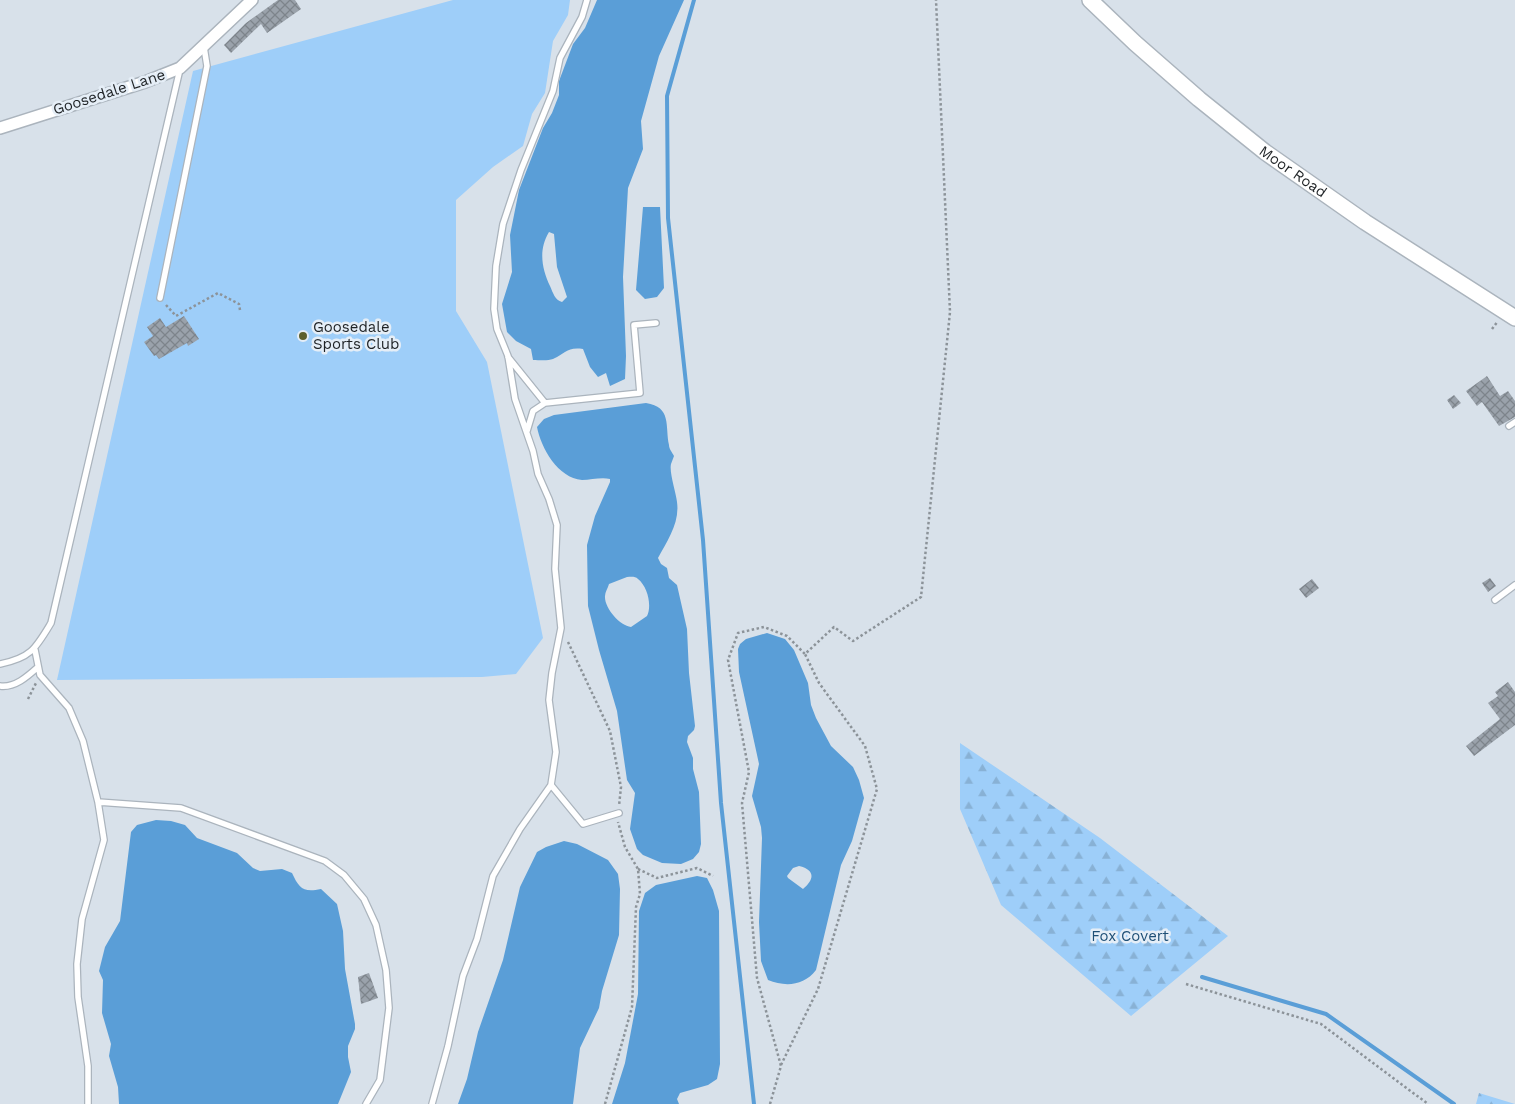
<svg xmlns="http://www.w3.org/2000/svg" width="1515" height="1104" viewBox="0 0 1515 1104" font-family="'Work Sans',sans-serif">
<defs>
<pattern id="forest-firs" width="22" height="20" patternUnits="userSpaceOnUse" patternTransform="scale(1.25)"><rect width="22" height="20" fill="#9ecef9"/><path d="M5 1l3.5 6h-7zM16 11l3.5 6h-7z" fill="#88b1d5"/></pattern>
<pattern id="building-cross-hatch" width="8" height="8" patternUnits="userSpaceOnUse" patternTransform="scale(1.25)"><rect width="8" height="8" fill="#9aa2ab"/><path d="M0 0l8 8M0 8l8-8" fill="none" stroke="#7d848b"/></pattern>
</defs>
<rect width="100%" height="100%" fill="#d8e1ea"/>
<path fill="#9ecef9" d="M453,0H570L568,15L553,41L545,93L532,114L523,146L493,167L456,200V311L487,362L543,638L516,674L482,677L57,680L193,71Z"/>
<path fill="url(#forest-firs)" d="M960,743L1100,838L1228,936L1131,1016L1001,905L960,809Z
M1479,1093L1515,1104H1476Z"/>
<path fill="#5a9ed7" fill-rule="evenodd" d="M597,0H684L659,56L641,121L643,149L628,188L623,277L626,356L625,379L610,386L606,373L598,377L590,367L583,349C566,347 567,353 553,359C548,361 539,360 533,360L531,349L516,341L507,332L502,304L512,272L510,235L519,190L543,128L552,113L559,95V81L573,44L585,28ZM549,232L554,234L557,267L567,297L562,302C555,300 553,293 550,286C542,269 538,250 549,232Z
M643,207H660L664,288L657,297L645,299L636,290Z
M646,403C672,407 665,426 669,445C669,449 672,452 674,456C673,459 672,461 671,464C669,472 676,493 677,502C680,523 667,541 658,558L661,564L667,568L669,578L677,585L687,629L689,673L695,726L694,730L688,736L687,742L693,758V769L699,792L701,844L699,852L693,859L681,864L662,863L643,855L637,849L630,829L635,793L627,780L617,711L599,650L588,606L587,545L595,516L610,482V479C601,477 591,480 582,480C558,478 541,448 537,427L544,419L554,415ZM627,577C631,577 635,576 638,579C648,587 652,606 647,616L631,627C620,626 604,608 605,596C605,592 608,588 609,584Z
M767,633L785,639L794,650L808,683L811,705L816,718L831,746L853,767L859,780L864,798L852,841L841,865L816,970C804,986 785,987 768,980L761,961L759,922L762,838L761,827L752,796L759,764L739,672L738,649L740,644L746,639ZM799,866C816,870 814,880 803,889L788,878L787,876L793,868Z
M156,820L171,821L185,825L197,838L237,853L253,868L260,871L282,869L292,873C299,888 303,893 321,889L337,904L343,931L345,969L355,1024V1029L348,1046V1057L351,1072L338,1104H119L118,1087L109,1056L111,1044L102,1013L103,980L99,971L105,947L120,921L131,832L137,825Z
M564,841L577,844L608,860L618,874L620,889L619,935L602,991L599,1008L580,1048L573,1104H458L467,1079L478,1032L503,960L520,887L537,852L546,847Z
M697,876L707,878L713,890L719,911L720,1064L717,1079L708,1085L680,1093L677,1099L679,1104H612L625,1063L638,994L639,911L645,893L656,885Z"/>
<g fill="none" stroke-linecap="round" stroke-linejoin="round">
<path stroke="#5a9ed7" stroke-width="4" d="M694,0L667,96L668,218L703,540L721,803L754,1104
M1202,977L1326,1014L1454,1104"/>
</g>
<path fill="url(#building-cross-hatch)" d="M278,0H295L301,9L267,33L261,24L231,53L224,45L246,23Z
M184,316L199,339L188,346L187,343L159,359L156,355L154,356L144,342L153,336L147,327L160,318L166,327Z
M1487,376L1500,396L1508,391L1515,401V417L1499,426L1482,402L1477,406L1466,391Z
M1454,395L1461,403L1453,409L1447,400Z
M1490,578L1496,586L1488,592L1482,583Z
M1312,579L1319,588L1306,598L1299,589Z
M1508,682L1515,692V725L1474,756L1466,746L1500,719L1488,703L1498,696L1495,692Z
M369,973L378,998L361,1004L358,977Z"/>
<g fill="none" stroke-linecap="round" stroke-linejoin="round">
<defs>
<path id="lane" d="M160,298L207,66L204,47
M508,357L545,403L640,393L634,325L656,323
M1509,426L1515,422
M527,431L533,411L545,403
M1495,600L1515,585
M35,650L40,675L69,708L83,741L98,802L104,840L82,919L77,964L78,997L88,1066V1104
M0,664C31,658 36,648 51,623L180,69
M0,686C15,688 28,676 38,667
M551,785L583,824L619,813
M98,802L181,808L325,861L344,875L364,899L376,925L386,970L389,1008L380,1080L366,1104
M432,1104L448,1046L463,976L477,939L493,876L520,829L551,785L556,752L549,700L552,673L561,628L555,569L557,525L549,499L538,474L533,451L515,399L508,356L497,329L494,309L496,266L503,224L521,170L553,91L560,58L582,17L587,0"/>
<path id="street" d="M0,128L145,82L180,68L252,0"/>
<g id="secondary">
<path id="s1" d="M1090,0L1135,43L1199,99L1265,152L1365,222L1515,318"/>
</g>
</defs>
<use href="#lane" stroke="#abb4bd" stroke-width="8"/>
<use href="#street" stroke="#abb4bd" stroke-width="14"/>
<use href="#secondary" stroke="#abb4bd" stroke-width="18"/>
<path stroke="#8c9399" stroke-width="2.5" stroke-dasharray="2.5 2.5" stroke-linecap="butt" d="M166,305L176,316L218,293L239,304L240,310
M1492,329L1498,321
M568,642L610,731L621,787L619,806
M28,699L36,683
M638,869L657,878L697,868L713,876
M1186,984L1321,1024L1428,1104
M781,1065L818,989L877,789L865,746L819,683L805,654
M605,1104L632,1007L636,907L640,894L638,869L625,847L618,822
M770,1104L781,1066L757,978L742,803L749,772L728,660L738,633L764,627L787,636L805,654L834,627L853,641L921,597L950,312L936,0"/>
<use href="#lane" stroke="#fff" stroke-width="5.5"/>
<use href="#street" stroke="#fff" stroke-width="11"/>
<use href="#secondary" stroke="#fff" stroke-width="15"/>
</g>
<circle fill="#5d602d" stroke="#e5eef7" stroke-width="2" cx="303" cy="336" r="5"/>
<g text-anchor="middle" stroke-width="5" stroke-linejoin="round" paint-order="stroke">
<g font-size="15" fill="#1e2225" stroke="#e5eef7">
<text transform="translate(109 92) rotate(-18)" y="5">Goosedale Lane</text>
<text dy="5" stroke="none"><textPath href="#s1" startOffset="266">Moor Road</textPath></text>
</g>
<g font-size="15" fill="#1e2225" stroke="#e5eef7" text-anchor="start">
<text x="313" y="332">Goosedale<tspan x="313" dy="17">Sports Club</tspan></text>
</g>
<g font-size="15" fill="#1e4f76" stroke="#e5eef7">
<text x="1130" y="941">Fox Covert</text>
</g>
</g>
</svg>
